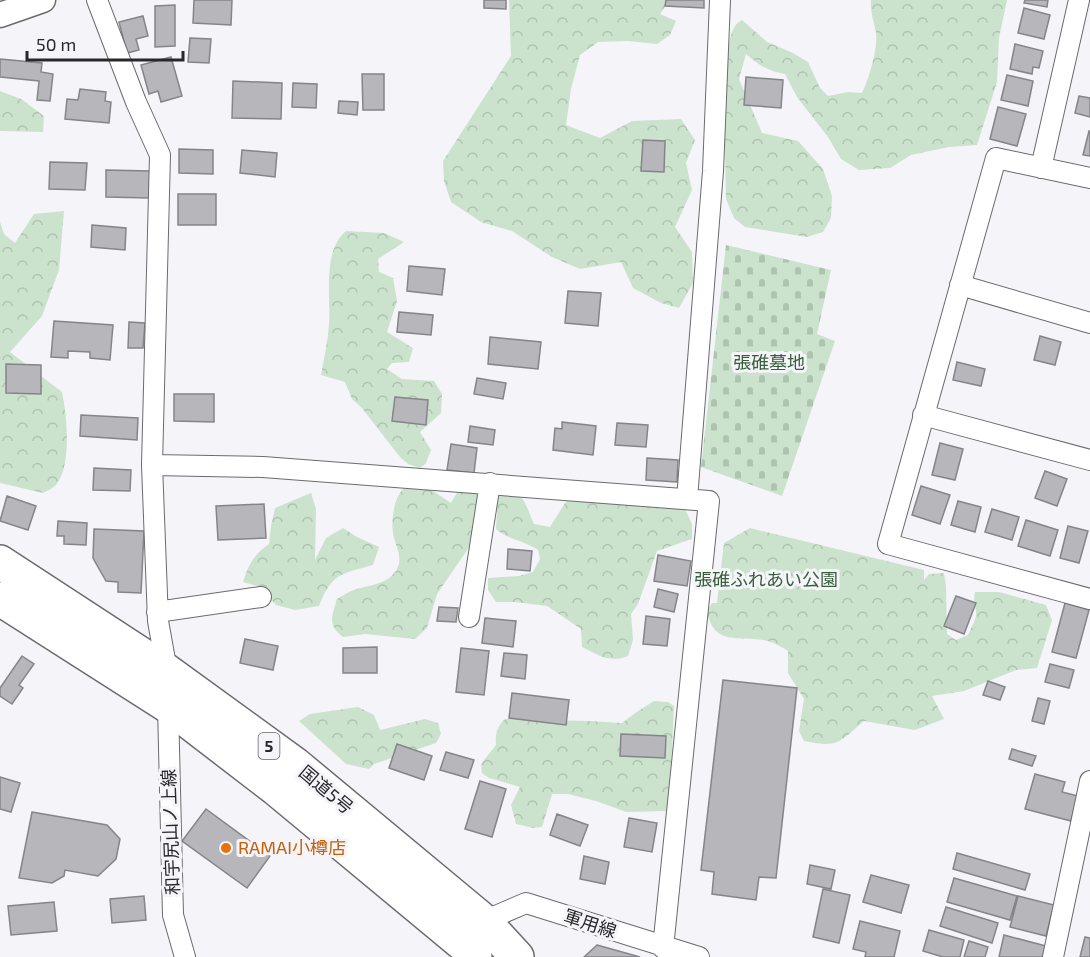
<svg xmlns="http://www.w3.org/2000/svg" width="1090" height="957" viewBox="0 0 1090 957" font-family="'Exo 2','Noto Sans JP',sans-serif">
<defs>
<pattern id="forest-crowns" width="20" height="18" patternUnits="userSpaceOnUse" patternTransform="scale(1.5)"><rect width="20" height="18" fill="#cbe3cd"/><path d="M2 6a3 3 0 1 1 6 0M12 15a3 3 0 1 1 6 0" fill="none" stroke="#aec3b0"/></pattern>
<pattern id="cemetery-stones" width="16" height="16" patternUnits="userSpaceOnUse" patternTransform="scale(1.5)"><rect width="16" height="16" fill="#cbe3cd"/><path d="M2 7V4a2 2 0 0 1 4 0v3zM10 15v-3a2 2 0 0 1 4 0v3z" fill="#aec3b0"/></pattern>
</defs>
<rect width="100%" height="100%" fill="#f4f4f9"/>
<path fill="url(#forest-crowns)" d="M509,0H670L660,14L676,21L670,35L657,44L628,41L598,42L580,55L571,89L566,125L600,138L632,121L681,119L695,140L686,163L692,190L675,227L692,252L693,283L679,308L661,303L633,288L621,262L580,269L552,257L512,231L481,222L451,202L444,181L443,161L511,56Z
M871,0H1007L999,38L997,82L977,145L949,147L911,155L890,168L859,170L841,159L828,137L797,97L785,74C767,71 759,65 746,54L739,79L762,133L798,141L823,169L832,196L831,218L823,232L807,237L745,227L734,218L726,199C726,169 720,46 735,26C736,24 739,22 742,20L767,42L793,53L808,62L820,88L828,96L848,92L862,93C869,79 878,48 876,33C874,21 870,12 871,0Z
M0,91L21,99L44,116L43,132L0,131Z
M64,211L59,270L42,316L10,352L62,392C67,416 72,465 56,485C53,488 47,491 43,493L0,483V222L4,234L15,243L34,214Z
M346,231L384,233L404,242L378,259L379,272L393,278L397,301L387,332L413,348L409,362L392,363L387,369L402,379L434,381L442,394L441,413L420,432L431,450L426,463L420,468L408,464L400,457L361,407L352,399L345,382L321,375C324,358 328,341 329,324C331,295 322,251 346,231Z
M427,487L451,503L458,491L473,489L481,495L472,543L437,594L427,628L415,639L365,634L343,637C327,625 332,616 337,599C341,597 345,594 349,592C363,585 384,587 395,572C405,559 395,546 393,533C391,520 394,498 403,489Z
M311,493L316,509L315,560L326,538L343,528L357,537L379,547L373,565C341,574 332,573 319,606L295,610L276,605L260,587L243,582C248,566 254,554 269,544L271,526L275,508Z
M498,493C527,493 523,500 534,524L550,527L565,503L574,495L660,502L685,509L692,524V539L657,551L638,604L631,614L633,640L628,656C609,663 600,656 582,647L581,629L547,606L515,602H496L488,590V578L519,576L533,572L540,559L538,550C524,541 509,540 496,529Z
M750,528L924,570V580L929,574L944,573L946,586L947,634L956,640L968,635C971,628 977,619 976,612C975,604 973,600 975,592H999L1046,605L1052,620L1037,668L1016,670L964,691L932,696L944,719L915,730L864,721C838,743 839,748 804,741L799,731L804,699L788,673V651C783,648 777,644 771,642C744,633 714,650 707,611L712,603H717L724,543Z
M654,701L668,702L674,706L670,793L666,811L626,812L596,801L568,794H552L542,827L533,828L516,824L511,805L520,787L489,778L482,773L481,764L496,745C495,735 497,726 505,719L588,721L622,723L638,711Z
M358,707L374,715L380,730L425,719L438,723L441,734L436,743L374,764L369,769L346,764L299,721L310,714Z"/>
<path fill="url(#cemetery-stones)" d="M726,245L831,270L817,334L835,341L782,496L701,467Z"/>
<path fill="#b7b6bb" stroke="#858589" stroke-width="1.5" d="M194,0H232L231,25L193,23Z
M484,0H506V9L484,8Z
M666,0H704V8L665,6Z
M1025,0H1048L1047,7L1024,3Z
M175,5V46L155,47V6Z
M1024,8L1050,15L1044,39L1018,33Z
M143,16L148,36L136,39L139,50L127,53L119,22Z
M190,38L211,39L209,63L188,62Z
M1015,44L1043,51L1039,68L1033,67L1032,74L1010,69Z
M171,57L182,96L161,102L158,91L149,94L141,65Z
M0,59L42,63L41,72L53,74L50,101L37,100L39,81L0,77Z
M362,74H384V110H363Z
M1007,75L1033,81L1028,106L1001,100Z
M746,77L783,80L781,108L744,105Z
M233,81L282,83L281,119L232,118Z
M293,83L317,84L316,108L292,107Z
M80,89L106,92L105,101L111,102L109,123L65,119L67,99L78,100Z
M1079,96L1090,98V117L1075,113Z
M339,101L358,102L357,115L338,113Z
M998,107L1026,114L1017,146L990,139Z
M1089,131H1090V156L1083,155Z
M643,140L665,141L664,172L641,171Z
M179,149L213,150V174L179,173Z
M242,150L277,153L275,177L240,173Z
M50,162L87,163L85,190L49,189Z
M106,170L150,171L149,198L106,197Z
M178,194H216V225H178Z
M92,225L126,228L125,250L91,247Z
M409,266L445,269L442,295L407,291Z
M568,291L601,293L598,326L565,323Z
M399,312L433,315L431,335L397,332Z
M54,321L113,325L110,360L90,358V352L68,351V358L51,357Z
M129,322L145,323L143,348H128Z
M1040,336L1061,342L1055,365L1034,360Z
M490,337L541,342L538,369L488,364Z
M957,362L985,369L981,386L953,380Z
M6,364L41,365V394L6,393Z
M477,378L506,383L503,399L474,394Z
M174,394H214V422L174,421Z
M395,397L428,400L426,425L392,421Z
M81,415L138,418L137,440L80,436Z
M562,422L596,426L593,455L553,450L555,428L562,429Z
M617,423L648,425L646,447L615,445Z
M470,426L495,430L493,445L468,442Z
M940,443L963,449L955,480L932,475Z
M451,444L477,448L474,473L447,470Z
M647,458L678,460L677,482L646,480Z
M94,468L131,470L130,491L93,490Z
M1045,471L1067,479L1057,506L1035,498Z
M921,486L950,495L940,524L912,515Z
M7,496L36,506L28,530L0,521Z
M958,501L981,507L975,532L951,525Z
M264,504L266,538L218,540L216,506Z
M992,509L1019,517L1012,540L985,532Z
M1026,520L1058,530L1050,556L1018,546Z
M58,521L87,523L86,545L64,544V536H57Z
M1068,526L1088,531L1079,563L1060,558Z
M94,529L144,531L141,593L118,592V582L106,581L93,558Z
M508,549L532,551L530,571L507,569Z
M658,555L691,561L687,586L654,581Z
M658,589L678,594L674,612L654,607Z
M956,596L976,603L964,634L944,626Z
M1065,603L1089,610L1076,658L1052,652Z
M439,607L458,608L456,622L437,621Z
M646,616L670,619L667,646L643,644Z
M485,618L516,621L513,647L482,643Z
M245,639L278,646L273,670L240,663Z
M377,647V673H343V648Z
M461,648L489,651L484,695L456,692Z
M504,653L527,655L525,679L501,676Z
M22,656L34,664L19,685L23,688L12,704L0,696V688Z
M1050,664L1074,670L1069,688L1045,682Z
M723,680L797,688L776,878L759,877L756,900L712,894L714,872L701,870Z
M988,681L1005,687L1000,700L983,695Z
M512,693L569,700L566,725L509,718Z
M1038,698L1050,701L1044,724L1032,721Z
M621,734L666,736L665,758L620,756Z
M397,744L432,756L424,780L389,768Z
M1012,749L1036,756L1032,766L1009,759Z
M446,752L474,760L468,778L440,770Z
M1035,774L1065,782L1062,792L1078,796L1071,821L1025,809Z
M0,777L20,783L11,812L0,809Z
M480,781L506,789L492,837L465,829Z
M206,809L270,856L247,888L182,841Z
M32,812L107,825L120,839L116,859L98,876L65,870L64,876L52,883L19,878Z
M557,814L588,825L580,846L550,835Z
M629,818L657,823L652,852L624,847Z
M957,853L1030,874L1025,890L953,869Z
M584,856L609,862L605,884L580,879Z
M810,865L835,870L831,889L807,884Z
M871,875L909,885L901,913L863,902Z
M954,878L1017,896L1010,920L947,902Z
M823,889L850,895L839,943L813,937Z
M144,896L146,920L112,923L110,899Z
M1018,896L1054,905L1046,936L1010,927Z
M54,902L57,931L11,935L8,906Z
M946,907L998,923L992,943L940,926Z
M860,921L900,931L894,957H865L866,952L853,949Z
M929,930L964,940L960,957H943L923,951Z
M1004,935L1046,946L1043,957H999Z
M1085,937L1090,938V957H1080Z
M969,941L988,947L985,957H964Z
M597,945L640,957H584Z"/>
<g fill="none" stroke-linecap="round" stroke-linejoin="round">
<defs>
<path id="minor" d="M97,0L136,102L160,155L152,465L158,621L167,671
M1041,168L1079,0
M1090,178L996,158L888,544L1090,599
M960,285L1090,323
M923,415L1090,460
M152,465L263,467L709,501L663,948
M687,499L713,171L720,0
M157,612L261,597
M469,617L490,483
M168,706L173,915L185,957
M484,921L526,903L699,957
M1053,957L1090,781"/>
<path id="tertiary" d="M0,15L43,0"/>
<path id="trunk" d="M0,562L167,671L295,764L484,921L517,957
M0,599L168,706L276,789L464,945L475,957"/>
</defs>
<use href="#minor" stroke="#6b6b6f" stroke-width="22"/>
<use href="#tertiary" stroke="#6b6b6f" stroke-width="27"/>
<use href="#trunk" stroke="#6b6b6f" stroke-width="36"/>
<use href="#minor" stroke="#fff" stroke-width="20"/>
<use href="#tertiary" stroke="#fff" stroke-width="24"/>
<use href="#trunk" stroke="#fff" stroke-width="33"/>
</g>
<circle fill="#e8710a" stroke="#f4f4f9" stroke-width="2" cx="226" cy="848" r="6"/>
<g text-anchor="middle" stroke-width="6" stroke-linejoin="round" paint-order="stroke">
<rect fill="#f4f4f9" stroke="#656568" stroke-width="1.5" x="258.5" y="733" width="21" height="26" rx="4.5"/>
<g font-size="16" font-weight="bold" fill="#28282a">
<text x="269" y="752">5</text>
</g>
<g font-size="18" fill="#385f3c" stroke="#f4f4f9">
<text x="769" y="369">張碓墓地</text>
<text x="766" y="586">張碓ふれあい公園</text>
</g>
<g font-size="18" fill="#28282a" stroke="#f4f4f9">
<text transform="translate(326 790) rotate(40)" y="6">国道5号</text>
<text transform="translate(171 832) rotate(-92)" y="6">和宇尻山ノ上線</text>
<text transform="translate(590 924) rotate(18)" y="6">軍用線</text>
</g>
<g font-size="18" fill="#c56008" stroke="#f4f4f9" text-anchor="start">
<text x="238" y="854">RAMAI小樽店</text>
</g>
</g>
<path d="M27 51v9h156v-9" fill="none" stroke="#28282a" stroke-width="3"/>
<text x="36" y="51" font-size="18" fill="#28282a" stroke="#f4f4f9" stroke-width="4.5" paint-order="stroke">50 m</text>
</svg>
